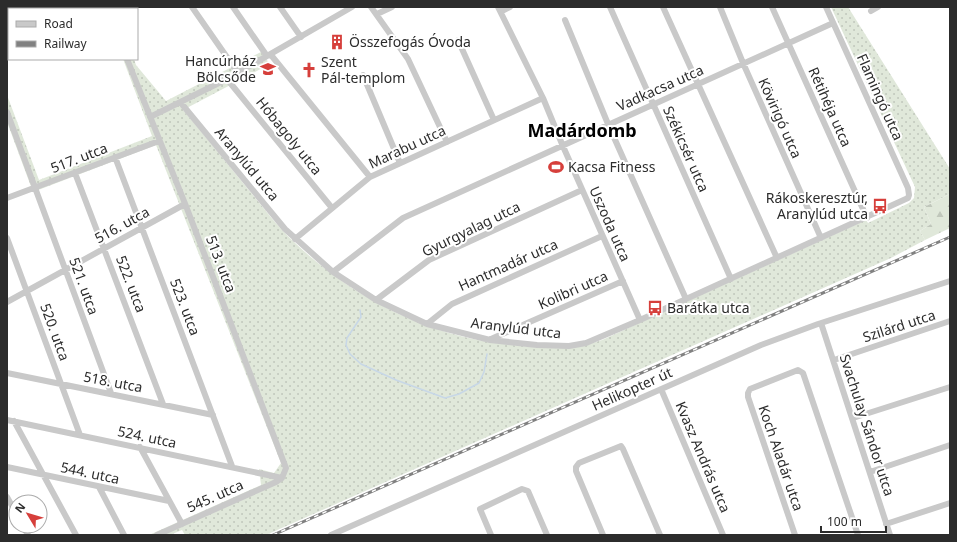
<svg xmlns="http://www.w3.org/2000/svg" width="957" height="542" viewBox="0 0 957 542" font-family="'Noto Sans',sans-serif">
<defs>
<pattern id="grass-dots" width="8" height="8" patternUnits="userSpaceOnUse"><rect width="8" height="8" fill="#e0e8da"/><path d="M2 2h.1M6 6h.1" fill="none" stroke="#c0c7bb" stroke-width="1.8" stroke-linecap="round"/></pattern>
<pattern id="forest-firs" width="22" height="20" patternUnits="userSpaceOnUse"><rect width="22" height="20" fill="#e0e8da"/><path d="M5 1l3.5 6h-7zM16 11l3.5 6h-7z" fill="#c0c7bb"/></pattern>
</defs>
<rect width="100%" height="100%" fill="#fff"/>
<path fill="url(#grass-dots)" d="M831,7H848L950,169V194L924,207L931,224L920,231L925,240L891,258L266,535H185L182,530L170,535H149L261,485L259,469L274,473L281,463L156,145L33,192L7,122V95L39,180L152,136L123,59H134L136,65L166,101L261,52L270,64L183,110C205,136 226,162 248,189C263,207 277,226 293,241C350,296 425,335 504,344C540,348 567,352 602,340L866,220L868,223L909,203L914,198L915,187Z"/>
<path fill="url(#forest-firs)" d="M950,194V228L925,240L920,231L931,224L924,207Z"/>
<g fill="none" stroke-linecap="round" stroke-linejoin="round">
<path stroke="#c7d7e7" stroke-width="1.5" d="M360,310L361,317L347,338L346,345L350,354L361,364L396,380L445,398L459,394L479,383L484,372L487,354"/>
<path stroke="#c9c9c9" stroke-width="6" d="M107,7V9
M192,7L238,73
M233,7L267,56
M280,7L301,37
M371,7L408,59L447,142
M498,7L543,98L562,144L640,320
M610,7L731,279
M663,7L777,258
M720,7L743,63L821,238
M772,7L867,218
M112,9L116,7
M502,11L510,7
M871,11L878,7
M377,14L392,7
M565,20L608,124L686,299
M458,40L494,120
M271,55L370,177
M127,59L186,206L286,468L282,478L276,482L157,535
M363,75L400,163
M227,79L332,208
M181,103L285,229L333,272L376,300L427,324L490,340L537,345L569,346L586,343L640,320L908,198L909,195L908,188L826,7
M7,112L111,393
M150,117L227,79L352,7
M115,157L232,466
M75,173L163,404
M7,198L159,141
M7,238L80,435
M295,239L370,177L543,98
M333,272L403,218L833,23
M376,300L429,260L582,190
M7,302L185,204
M821,323L890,535
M427,324L452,304L602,236
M491,339L623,281
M834,360L950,321
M7,373L213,415
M661,389L723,535
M853,418L950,387
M7,420L282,478
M14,421L76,535
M140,447L182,524
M7,467L169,501
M870,472L950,445
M99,487L124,535
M7,497L16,513
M886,524L950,503
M23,526L28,535
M331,535L761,345L818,324L950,281
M491,535L480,509L522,489L528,491L547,535
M603,535L576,471V467L579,463L621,446L623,449L660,535
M795,535L748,397V393L750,389L798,370L803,373L858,535"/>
<defs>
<path id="rail" d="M273,535L950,237"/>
</defs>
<use href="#rail" stroke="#818181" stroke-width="3"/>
<use href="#rail" stroke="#fff" stroke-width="1.5" stroke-dasharray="4.5" stroke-linecap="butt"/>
</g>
<defs>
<symbol id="building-bare" viewBox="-9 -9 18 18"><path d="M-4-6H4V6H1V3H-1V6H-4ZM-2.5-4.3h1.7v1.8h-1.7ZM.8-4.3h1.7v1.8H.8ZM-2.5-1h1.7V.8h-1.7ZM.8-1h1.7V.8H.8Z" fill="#d63f3b" stroke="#fff" stroke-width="2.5" paint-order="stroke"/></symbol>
<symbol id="school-bare" viewBox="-9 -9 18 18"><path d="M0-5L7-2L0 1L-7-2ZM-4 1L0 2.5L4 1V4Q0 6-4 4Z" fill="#d63f3b" stroke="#fff" stroke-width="2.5" paint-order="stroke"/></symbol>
<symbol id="church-bare" viewBox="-9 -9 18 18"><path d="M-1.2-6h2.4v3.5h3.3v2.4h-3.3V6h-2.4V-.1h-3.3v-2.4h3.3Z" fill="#d63f3b" stroke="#fff" stroke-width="2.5" paint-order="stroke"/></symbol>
<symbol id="stadium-bare" viewBox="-9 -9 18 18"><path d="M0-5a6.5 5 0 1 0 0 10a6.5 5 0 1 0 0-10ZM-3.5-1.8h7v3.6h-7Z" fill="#d63f3b" stroke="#fff" stroke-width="2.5" paint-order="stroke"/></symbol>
<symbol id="bus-bare" viewBox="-9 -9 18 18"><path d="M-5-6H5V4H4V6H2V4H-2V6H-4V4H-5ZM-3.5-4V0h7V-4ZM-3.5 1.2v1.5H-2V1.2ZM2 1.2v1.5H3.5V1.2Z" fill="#d63f3b" stroke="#fff" stroke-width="2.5" paint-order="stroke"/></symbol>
</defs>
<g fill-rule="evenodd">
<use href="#building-bare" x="326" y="31" width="22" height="22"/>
<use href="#school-bare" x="257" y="58" width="22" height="22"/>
<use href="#church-bare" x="298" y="59" width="22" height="22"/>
<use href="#stadium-bare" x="545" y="156" width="22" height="22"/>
<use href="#bus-bare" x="869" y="195" width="22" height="22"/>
<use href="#bus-bare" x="644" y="297" width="22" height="22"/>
</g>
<g text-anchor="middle" stroke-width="4" stroke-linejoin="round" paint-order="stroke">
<g font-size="14" fill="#2c2c2c" stroke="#fff" text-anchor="start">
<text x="349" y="47">Összefogás Óvoda</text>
<text x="256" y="66" text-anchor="end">Hancúrház<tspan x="256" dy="16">Bölcsőde</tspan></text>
<text x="321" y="67">Szent<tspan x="321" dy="16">Pál-templom</tspan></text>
<text x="568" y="172">Kacsa Fitness</text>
<text x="868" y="203" text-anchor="end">Rákoskeresztúr,<tspan x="868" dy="16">Aranylúd utca</tspan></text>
<text x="667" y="313">Barátka utca</text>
</g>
<g font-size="14" fill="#2c2c2c" stroke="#fff">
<text transform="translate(660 88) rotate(-24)" y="5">Vadkacsa utca</text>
<text transform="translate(880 97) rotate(66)" y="5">Flamingó utca</text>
<text transform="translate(830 107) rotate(66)" y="5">Rétihéja utca</text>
<text transform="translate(780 118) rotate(66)" y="5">Kövirigó utca</text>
<text transform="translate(289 136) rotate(51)" y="5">Hóbagoly utca</text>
<text transform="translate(407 147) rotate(-25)" y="5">Marabu utca</text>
<text transform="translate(686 149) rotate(66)" y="5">Székicsér utca</text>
<text transform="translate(79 158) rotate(-21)" y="5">517. utca</text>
<text transform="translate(247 164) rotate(50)" y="5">Aranylúd utca</text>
<text transform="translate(610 224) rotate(66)" y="5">Uszoda utca</text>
<text transform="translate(122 225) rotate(-29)" y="5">516. utca</text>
<text transform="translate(471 229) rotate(-26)" y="5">Gyurgyalag utca</text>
<text transform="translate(221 264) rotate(69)" y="5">513. utca</text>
<text transform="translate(508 265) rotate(-24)" y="5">Hantmadár utca</text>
<text transform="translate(131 284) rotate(69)" y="5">522. utca</text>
<text transform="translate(84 286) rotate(70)" y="5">521. utca</text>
<text transform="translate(573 290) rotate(-24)" y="5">Kolibri utca</text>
<text transform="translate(185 307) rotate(69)" y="5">523. utca</text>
<text transform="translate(899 326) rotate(-18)" y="5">Szilárd utca</text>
<text transform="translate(516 328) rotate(7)" y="5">Aranylúd utca</text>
<text transform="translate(55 332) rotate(70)" y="5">520. utca</text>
<text transform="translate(113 382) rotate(11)" y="5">518. utca</text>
<text transform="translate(632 389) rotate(-24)" y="5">Helikopter út</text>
<text transform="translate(867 425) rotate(72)" y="5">Svachulay Sándor utca</text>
<text transform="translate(147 437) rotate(12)" y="5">524. utca</text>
<text transform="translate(703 457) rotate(67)" y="5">Kvasz András utca</text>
<text transform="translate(781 458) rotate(71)" y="5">Koch Aladár utca</text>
<text transform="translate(90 473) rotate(12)" y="5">544. utca</text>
<text transform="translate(215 496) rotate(-24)" y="5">545. utca</text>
</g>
<g font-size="18" font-weight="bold" fill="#000" stroke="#fff">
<text x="582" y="137">Madárdomb</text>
</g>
</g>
<rect width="957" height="542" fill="none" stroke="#2c2c2c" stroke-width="16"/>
<rect x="8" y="8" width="130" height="52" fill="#ffffff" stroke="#ababab"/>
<rect x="16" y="21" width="20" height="6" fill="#c9c9c9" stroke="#ababab"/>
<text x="44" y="28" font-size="12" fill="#2c2c2c">Road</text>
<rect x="16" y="41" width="20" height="6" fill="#818181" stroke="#ababab"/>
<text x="44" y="48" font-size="12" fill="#2c2c2c">Railway</text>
<g transform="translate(28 514) rotate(308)"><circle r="19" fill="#ffffff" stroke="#ababab"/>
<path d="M0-3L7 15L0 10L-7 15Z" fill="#d63f3b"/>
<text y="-6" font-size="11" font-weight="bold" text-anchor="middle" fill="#2c2c2c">N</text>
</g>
<path d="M821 526v6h65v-6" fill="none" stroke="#2c2c2c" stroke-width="2"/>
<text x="827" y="526" font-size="12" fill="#2c2c2c" stroke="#ffffff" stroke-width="3" paint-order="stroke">100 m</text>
</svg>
